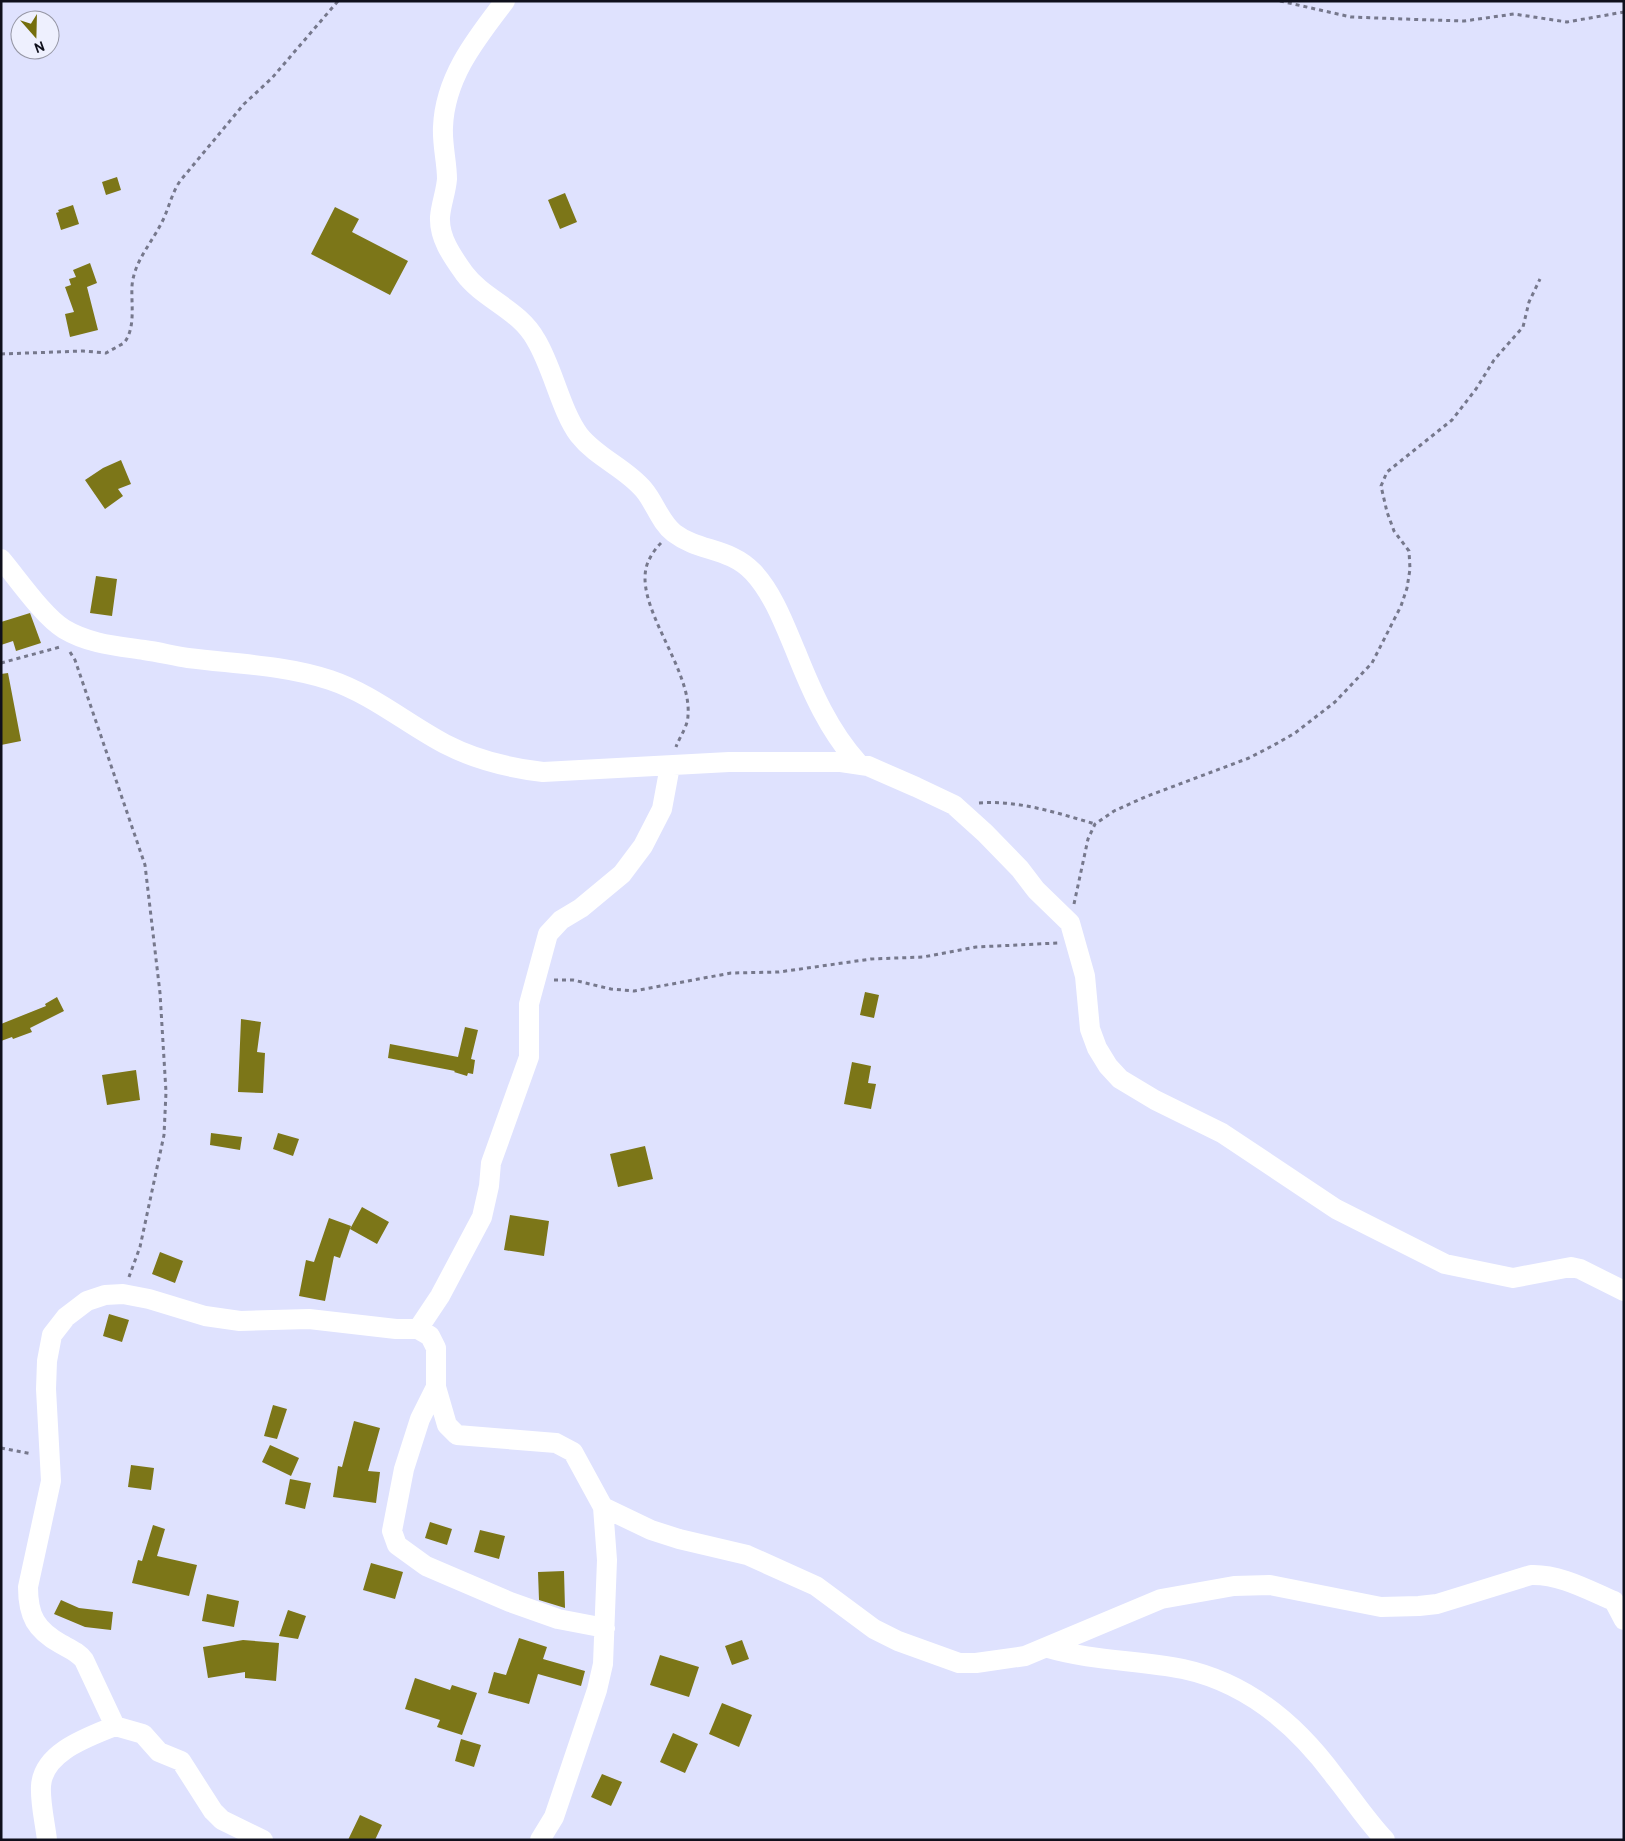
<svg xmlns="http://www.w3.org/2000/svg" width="1625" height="1841" viewBox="0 0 1625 1841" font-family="Overpass,sans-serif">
<rect width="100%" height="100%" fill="#dfe2fe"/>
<path fill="#7c7618" d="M117,177L121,190L106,195L102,182Z
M565,193L577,222L560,229L548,200Z
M73,205L79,224L61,230L56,213L59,212L58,210Z
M335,207L359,219L352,232L408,261L390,295L311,254Z
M90,263L97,283L87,287L98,330L70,337L65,314L74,312L65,287L71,285L69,279L76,277L73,270Z
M121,460L131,484L118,489L123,496L105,509L85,480L103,468Z
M96,576L117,579L112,616L90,613Z
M30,613L41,643L16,651L13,641L1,645V622Z
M8,673L21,741L1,745V674Z
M865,992L879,995L874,1018L860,1015Z
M57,997L64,1011L30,1028L32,1032L13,1039L12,1037L1,1041V1024L46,1006L45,1004Z
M241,1019L261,1022L257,1052L265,1053L263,1093L238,1092Z
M465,1027L478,1030L471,1059L475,1060L473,1074L468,1073L467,1076L454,1072L455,1071L388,1058L390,1044L458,1057Z
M852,1062L871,1066L868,1083L876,1084L871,1109L844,1104Z
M136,1070L140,1100L107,1105L102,1075Z
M211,1133L242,1137L240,1150L210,1145Z
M278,1133L299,1139L293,1156L273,1149Z
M645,1146L653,1179L618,1187L610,1154Z
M362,1207L389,1222L377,1244L350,1229Z
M510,1215L549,1221L544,1256L504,1250Z
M329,1218L351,1226L340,1258L334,1256L325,1301L299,1296L306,1260L314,1262Z
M160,1252L183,1261L175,1283L152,1274Z
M109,1314L129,1320L122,1342L103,1336Z
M273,1405L287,1409L277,1439L264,1436Z
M354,1421L380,1428L368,1471L380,1472L376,1503L333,1497L338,1466L342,1467Z
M270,1445L299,1458L291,1476L262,1462Z
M131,1465L154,1468L151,1490L128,1487Z
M290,1479L311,1483L305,1509L285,1504Z
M430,1522L452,1529L447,1545L425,1538Z
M153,1525L165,1529L157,1556L197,1565L189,1596L132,1583L138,1560L142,1561Z
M480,1530L505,1536L499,1559L474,1552Z
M371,1563L403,1572L395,1599L363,1590Z
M564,1571L565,1608L539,1600L538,1572Z
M207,1594L239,1601L234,1627L202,1621Z
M61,1600L79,1608L113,1612L111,1630L85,1627L54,1614Z
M288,1610L306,1616L298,1639L279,1636Z
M519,1638L547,1647L543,1659L585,1671L581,1686L538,1674L529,1704L488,1693L494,1672L506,1675Z
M243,1640L279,1643L276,1681L245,1678V1672L208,1678L203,1647Z
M742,1640L749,1659L732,1665L725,1646Z
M660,1655L699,1667L689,1697L650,1685Z
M415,1678L450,1690L452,1685L477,1693L462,1735L437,1727L440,1720L405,1709Z
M722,1703L752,1715L739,1747L709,1734Z
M673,1733L698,1744L685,1773L660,1762Z
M461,1739L481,1745L474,1767L455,1761Z
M602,1774L622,1782L611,1806L591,1797Z
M360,1815L382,1825L375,1840H348Z"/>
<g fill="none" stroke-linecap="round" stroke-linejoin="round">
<path stroke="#76788c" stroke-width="3" stroke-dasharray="4 4" stroke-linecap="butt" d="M1280,1L1351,17L1430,20L1464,21L1514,14L1567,22L1624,12
M1,354L83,351L106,353L124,343C136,328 131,304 132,286C134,261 152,243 163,220C169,207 172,193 180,181L244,104L272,78L338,1
M661,543C656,548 651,555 648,562C631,603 692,668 688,715C688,726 680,736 676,747
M70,652L75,660L145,865L160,993L166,1092L164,1135L140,1247L129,1277
M1,663L60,647
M979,803C1018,800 1058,813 1095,824
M1074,904L1088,839L1095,824L1114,811L1145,797L1249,758L1274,745L1295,733L1335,702L1372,663L1401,606L1407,588L1410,569L1409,551L1394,531L1387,512L1381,486L1387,472L1452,420L1476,389L1494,360L1523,327L1529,302L1540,279
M554,980H573L611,989L634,991L731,973L779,972L871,959L923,957L976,947L1058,943
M1,1448L32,1454"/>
<path stroke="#fff" stroke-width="20" d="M505,1C476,39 445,77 443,127C442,145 447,162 447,179C446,192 441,204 440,217C439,238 452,256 464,273C484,300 519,309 536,340C553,368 561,411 579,435C597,458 626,468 644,490C655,503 660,522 674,533C699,552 729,547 753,572C773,593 785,626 796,652C812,692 829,731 858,763
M1,559C18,579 43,616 64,629C89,644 117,646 144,650C159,652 174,656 188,658C236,664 284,665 330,680C372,694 407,724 445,744C476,760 509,768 543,772L729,762H841L868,766L916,787L954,805L985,833L1020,869L1036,890L1070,923L1085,976L1090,1029L1097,1048L1108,1066L1120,1079L1155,1100L1222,1133L1336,1209L1445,1264L1513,1278L1571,1267L1580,1269L1624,1291
M418,1329L440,1296L482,1217L489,1186L491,1163L529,1057V1004L548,934L561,920L581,908L622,874L643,846L662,809L670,766
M436,1387L447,1425L457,1435L556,1443L573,1452L603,1507L651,1530L679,1539L747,1555L816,1586L874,1629L898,1641L959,1663H976L1025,1656L1161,1599L1234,1586L1270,1585L1381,1607L1419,1606L1437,1604L1531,1575C1560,1574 1588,1590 1614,1601L1624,1620
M1048,1648C1092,1661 1139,1660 1183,1669C1248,1683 1297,1725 1335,1777C1352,1798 1366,1820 1385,1840
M115,1726L84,1660C78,1652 70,1649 61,1644C36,1630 28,1616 28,1587L51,1481L46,1389L47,1361L52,1335L66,1317L87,1301L105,1295L123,1294L149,1299L205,1316L240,1321L309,1319L396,1329H418L430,1336L436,1348V1387L420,1419L404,1469L392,1531L397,1545L426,1566L510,1602L558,1619L605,1628
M47,1840C45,1822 40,1803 41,1786C43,1752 88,1737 115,1726L143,1734L159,1752L181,1761L213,1811L222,1820L263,1840
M540,1840L554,1817L597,1690L603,1664L607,1560L603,1507"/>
</g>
<rect width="1625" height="1841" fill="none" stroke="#0f101c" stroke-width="5"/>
<g transform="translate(35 35) rotate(160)"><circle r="24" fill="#eef0fe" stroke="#9596a4"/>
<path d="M0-4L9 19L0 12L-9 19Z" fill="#746e0d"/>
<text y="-8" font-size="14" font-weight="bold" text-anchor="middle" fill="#0f101c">N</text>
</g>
</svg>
